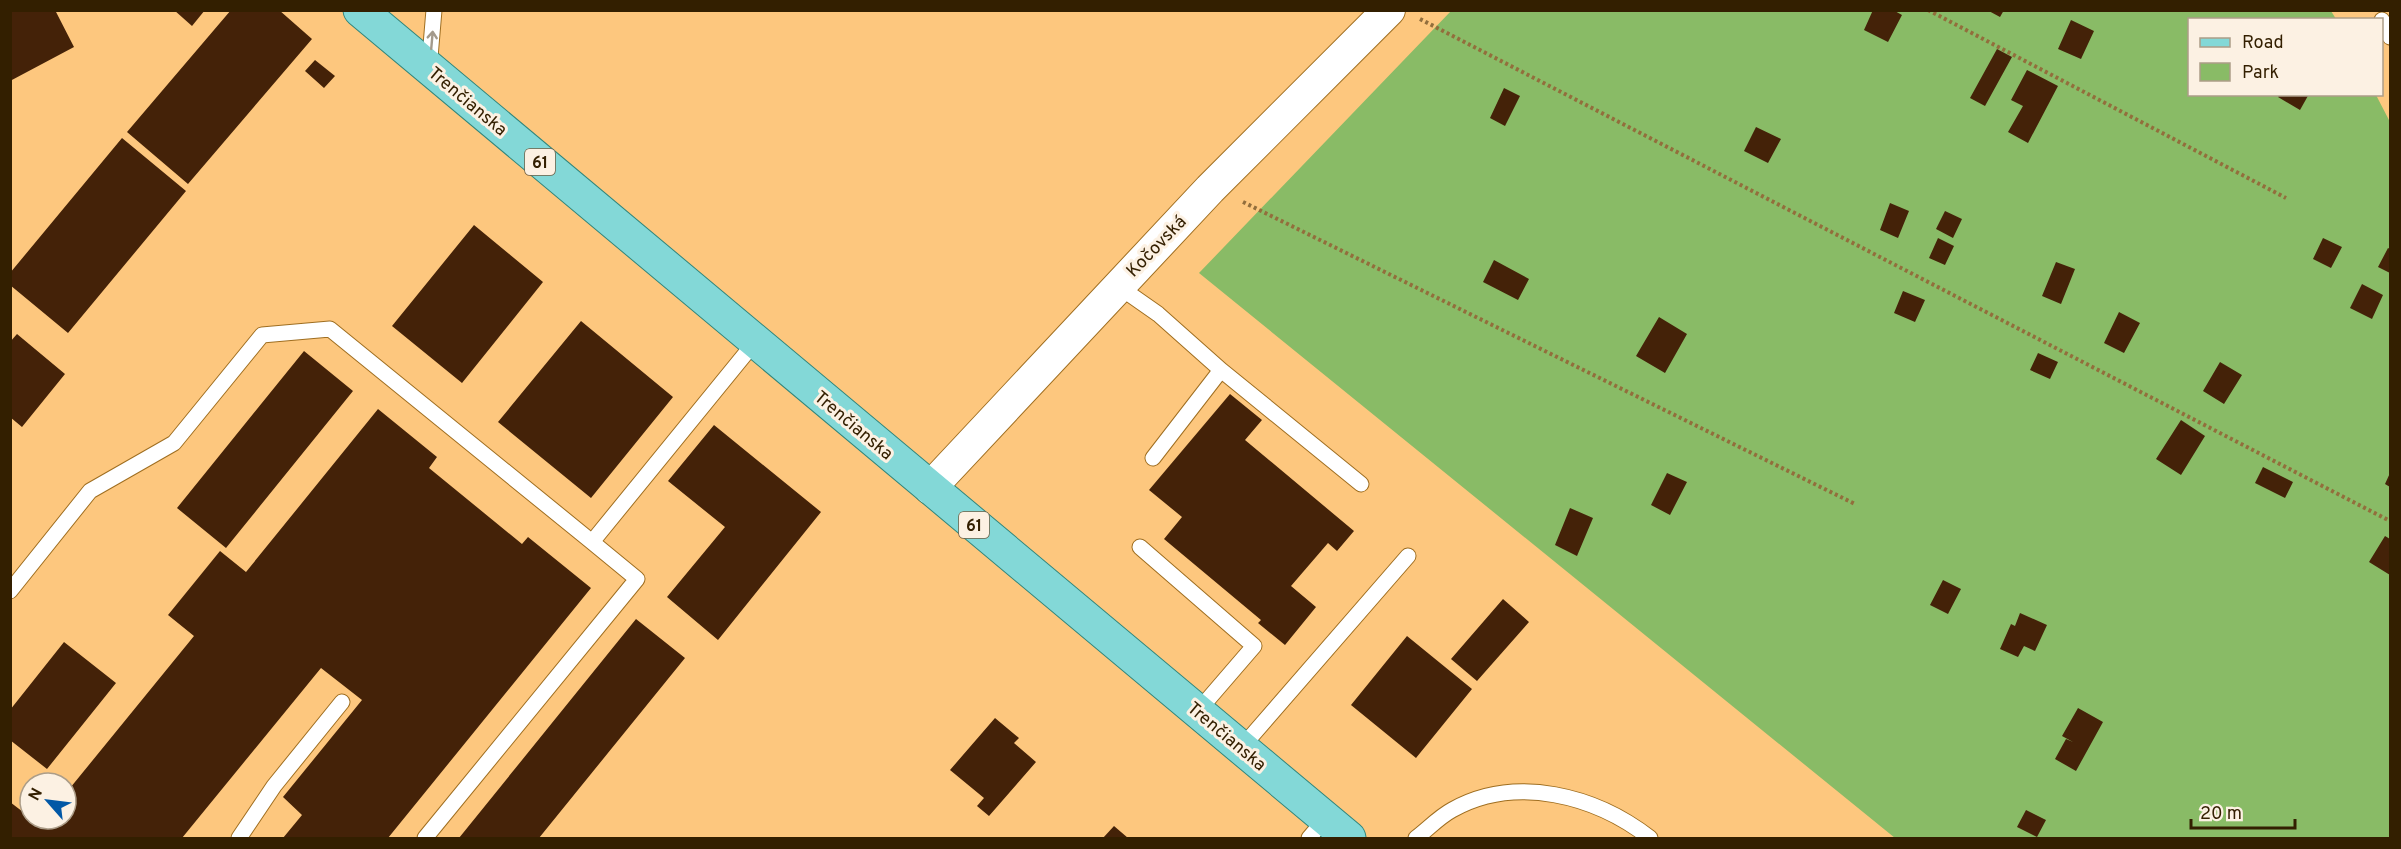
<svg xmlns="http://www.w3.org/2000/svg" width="2401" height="849" viewBox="0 0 2401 849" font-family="Overpass,sans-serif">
<rect width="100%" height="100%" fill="#fdc77e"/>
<path fill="#89bb66" d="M1451,11H2331L2336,19L2190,20V94L2376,95L2390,122V838H1895L1199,273Z"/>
<path fill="#442208" d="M10,10H55L74,47L10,81Z
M174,10H205L192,26Z
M231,10H279L312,39L188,184L127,132Z
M1873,10H1893L1902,15L1888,42L1864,30Z
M1987,10H2004L2000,17Z
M2071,20L2094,31L2081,59L2058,49Z
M1997,49L2012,57L1985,106L1970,98Z
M315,60L335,76L324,88L305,71Z
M2027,70L2058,86L2028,143L2008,132L2023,106L2011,100Z
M1504,88L1520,96L1505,126L1490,118Z
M2280,94H2309L2300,110L2278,97Z
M1756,127L1781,139L1768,163L1744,151Z
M122,138L186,191L68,333L10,285V273Z
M1890,203L1909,211L1898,238L1880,230Z
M1945,211L1962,219L1953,238L1936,229Z
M474,225L543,282L462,383L392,326Z
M1938,238L1954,246L1945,265L1929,258Z
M2323,238L2342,247L2331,268L2313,259Z
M2388,248L2390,249V273L2378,267Z
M1494,260L1529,279L1518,300L1483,282Z
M2056,262L2075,269L2061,304L2042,296Z
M2362,284L2383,295L2372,319L2350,308Z
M1903,291L1925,300L1915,322L1894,313Z
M2119,312L2140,323L2124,353L2104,343Z
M1659,317L1687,334L1665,373L1636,356Z
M581,321L673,397L591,498L498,422Z
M17,334L65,374L22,427L10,417V342Z
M304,351L353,391L226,548L177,508Z
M2038,353L2058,362L2050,379L2030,370Z
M2220,362L2242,375L2224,404L2203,391Z
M1230,394L1262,420L1245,440L1354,531L1337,551L1328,543L1291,586L1316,607L1285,645L1258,623L1261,620L1164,539L1182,517L1149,490Z
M378,409L437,457L429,468L522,544L528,537L591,588L388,838H283L302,815L283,797L362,700L321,668L182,838H10V802L40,825L45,819H66V793L194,636L168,615L220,551L246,572Z
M2181,420L2205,436L2181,475L2156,459Z
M714,425L821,512L718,640L667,597L725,527L668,481Z
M2263,467L2293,482L2285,498L2255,483Z
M1667,473L1687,482L1670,515L1651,505Z
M2390,473V487L2385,484Z
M1570,508L1593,518L1577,556L1555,545Z
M2385,536L2390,539V575L2369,562Z
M1943,580L1961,589L1948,614L1930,605Z
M1503,599L1529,622L1477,681L1451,659Z
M2020,613L2047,625L2035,651L2024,646L2018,657L2000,649L2011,624L2015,626Z
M636,619L685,658L539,838H459Z
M1407,636L1472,689L1416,758L1351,705Z
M64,642L116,683L47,769L10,740V710Z
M2078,708L2103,722L2076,771L2055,759L2066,739L2073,742L2062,736Z
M995,718L1019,738L1014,743L1036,762L989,816L977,806L984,798L950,770Z
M2026,810L2046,820L2037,837L2017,827Z
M1114,826L1128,838H1103Z"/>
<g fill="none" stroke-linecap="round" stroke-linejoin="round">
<defs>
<path id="lane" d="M2382,20L2390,37
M429,69L434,10
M1118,286L1158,314L1221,370L1153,458
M1221,370L1361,484
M1140,547L1254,646L1198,711
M10,591L90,491L174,443L262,335L330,329L592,542L755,342
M1242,747L1408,556
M239,838L274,786L342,702
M425,838L637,579L592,542
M1309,838L1326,818
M1416,838C1428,829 1439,817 1452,810C1516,774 1596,796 1650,838"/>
<path id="street" d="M930,488L1210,189L1389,10"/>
<path id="primary" d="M360,10L1349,838"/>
</defs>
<use href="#lane" stroke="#9f6e20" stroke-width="17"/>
<use href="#street" stroke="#9f6e20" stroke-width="34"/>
<use href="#primary" stroke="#32867b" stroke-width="35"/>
<path stroke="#926e3c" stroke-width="4" stroke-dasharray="3 3" stroke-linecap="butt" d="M1928,10L2286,198
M1420,19L2390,521
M1243,202L1855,504"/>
<use href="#lane" stroke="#fff" stroke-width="15"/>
<use href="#street" stroke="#fff" stroke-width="32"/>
<use href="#primary" stroke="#83d8d7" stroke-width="33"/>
</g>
<defs><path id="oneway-shaft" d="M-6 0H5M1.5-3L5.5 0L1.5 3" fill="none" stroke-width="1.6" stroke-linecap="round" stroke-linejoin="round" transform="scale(1.5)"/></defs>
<use stroke="#a39a8c" href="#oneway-shaft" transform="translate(432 40) rotate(-85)"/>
<g text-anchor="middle" stroke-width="6" stroke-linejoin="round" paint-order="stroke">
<g fill="#fcf1e3" stroke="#6f5e44" stroke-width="1.5">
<rect x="525" y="149" width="30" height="26" rx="4.5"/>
<rect x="959" y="512" width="30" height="26" rx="4.5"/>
</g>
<g font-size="16" font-weight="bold" fill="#331f00">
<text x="540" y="168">61</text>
<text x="974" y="531">61</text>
</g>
<g font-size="18" fill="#331f00" stroke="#fcf1e3">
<text transform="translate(468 101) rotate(40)" y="6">Trenčianska</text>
<text transform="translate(1156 246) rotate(-46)" y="6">Kočovská</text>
<text transform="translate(854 425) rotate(40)" y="6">Trenčianska</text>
<text transform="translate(1227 736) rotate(40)" y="6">Trenčianska</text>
</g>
</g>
<rect width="2401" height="849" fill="none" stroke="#331f00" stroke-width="24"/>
<rect x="2188" y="18" width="195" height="78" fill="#fcf1e3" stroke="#ac9d88" stroke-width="1.5"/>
<rect x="2200" y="38" width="30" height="9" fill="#83d8d7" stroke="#ac9d88" stroke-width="1.5"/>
<text x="2242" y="48" font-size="18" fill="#331f00">Road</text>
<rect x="2200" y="63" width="30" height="18" fill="#89bb66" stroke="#ac9d88" stroke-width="1.5"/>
<text x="2242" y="78" font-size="18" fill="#331f00">Park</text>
<g transform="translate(48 801) rotate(298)"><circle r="28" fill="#fcf1e3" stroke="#ac9d88" stroke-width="1.5"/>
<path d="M0-4.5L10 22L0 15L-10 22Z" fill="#0258a6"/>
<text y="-9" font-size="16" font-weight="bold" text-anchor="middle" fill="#331f00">N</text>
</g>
<path d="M2191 819v9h104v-9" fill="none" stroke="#331f00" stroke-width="3"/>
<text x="2200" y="819" font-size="18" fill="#331f00" stroke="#fcf1e3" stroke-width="4.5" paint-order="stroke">20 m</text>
</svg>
